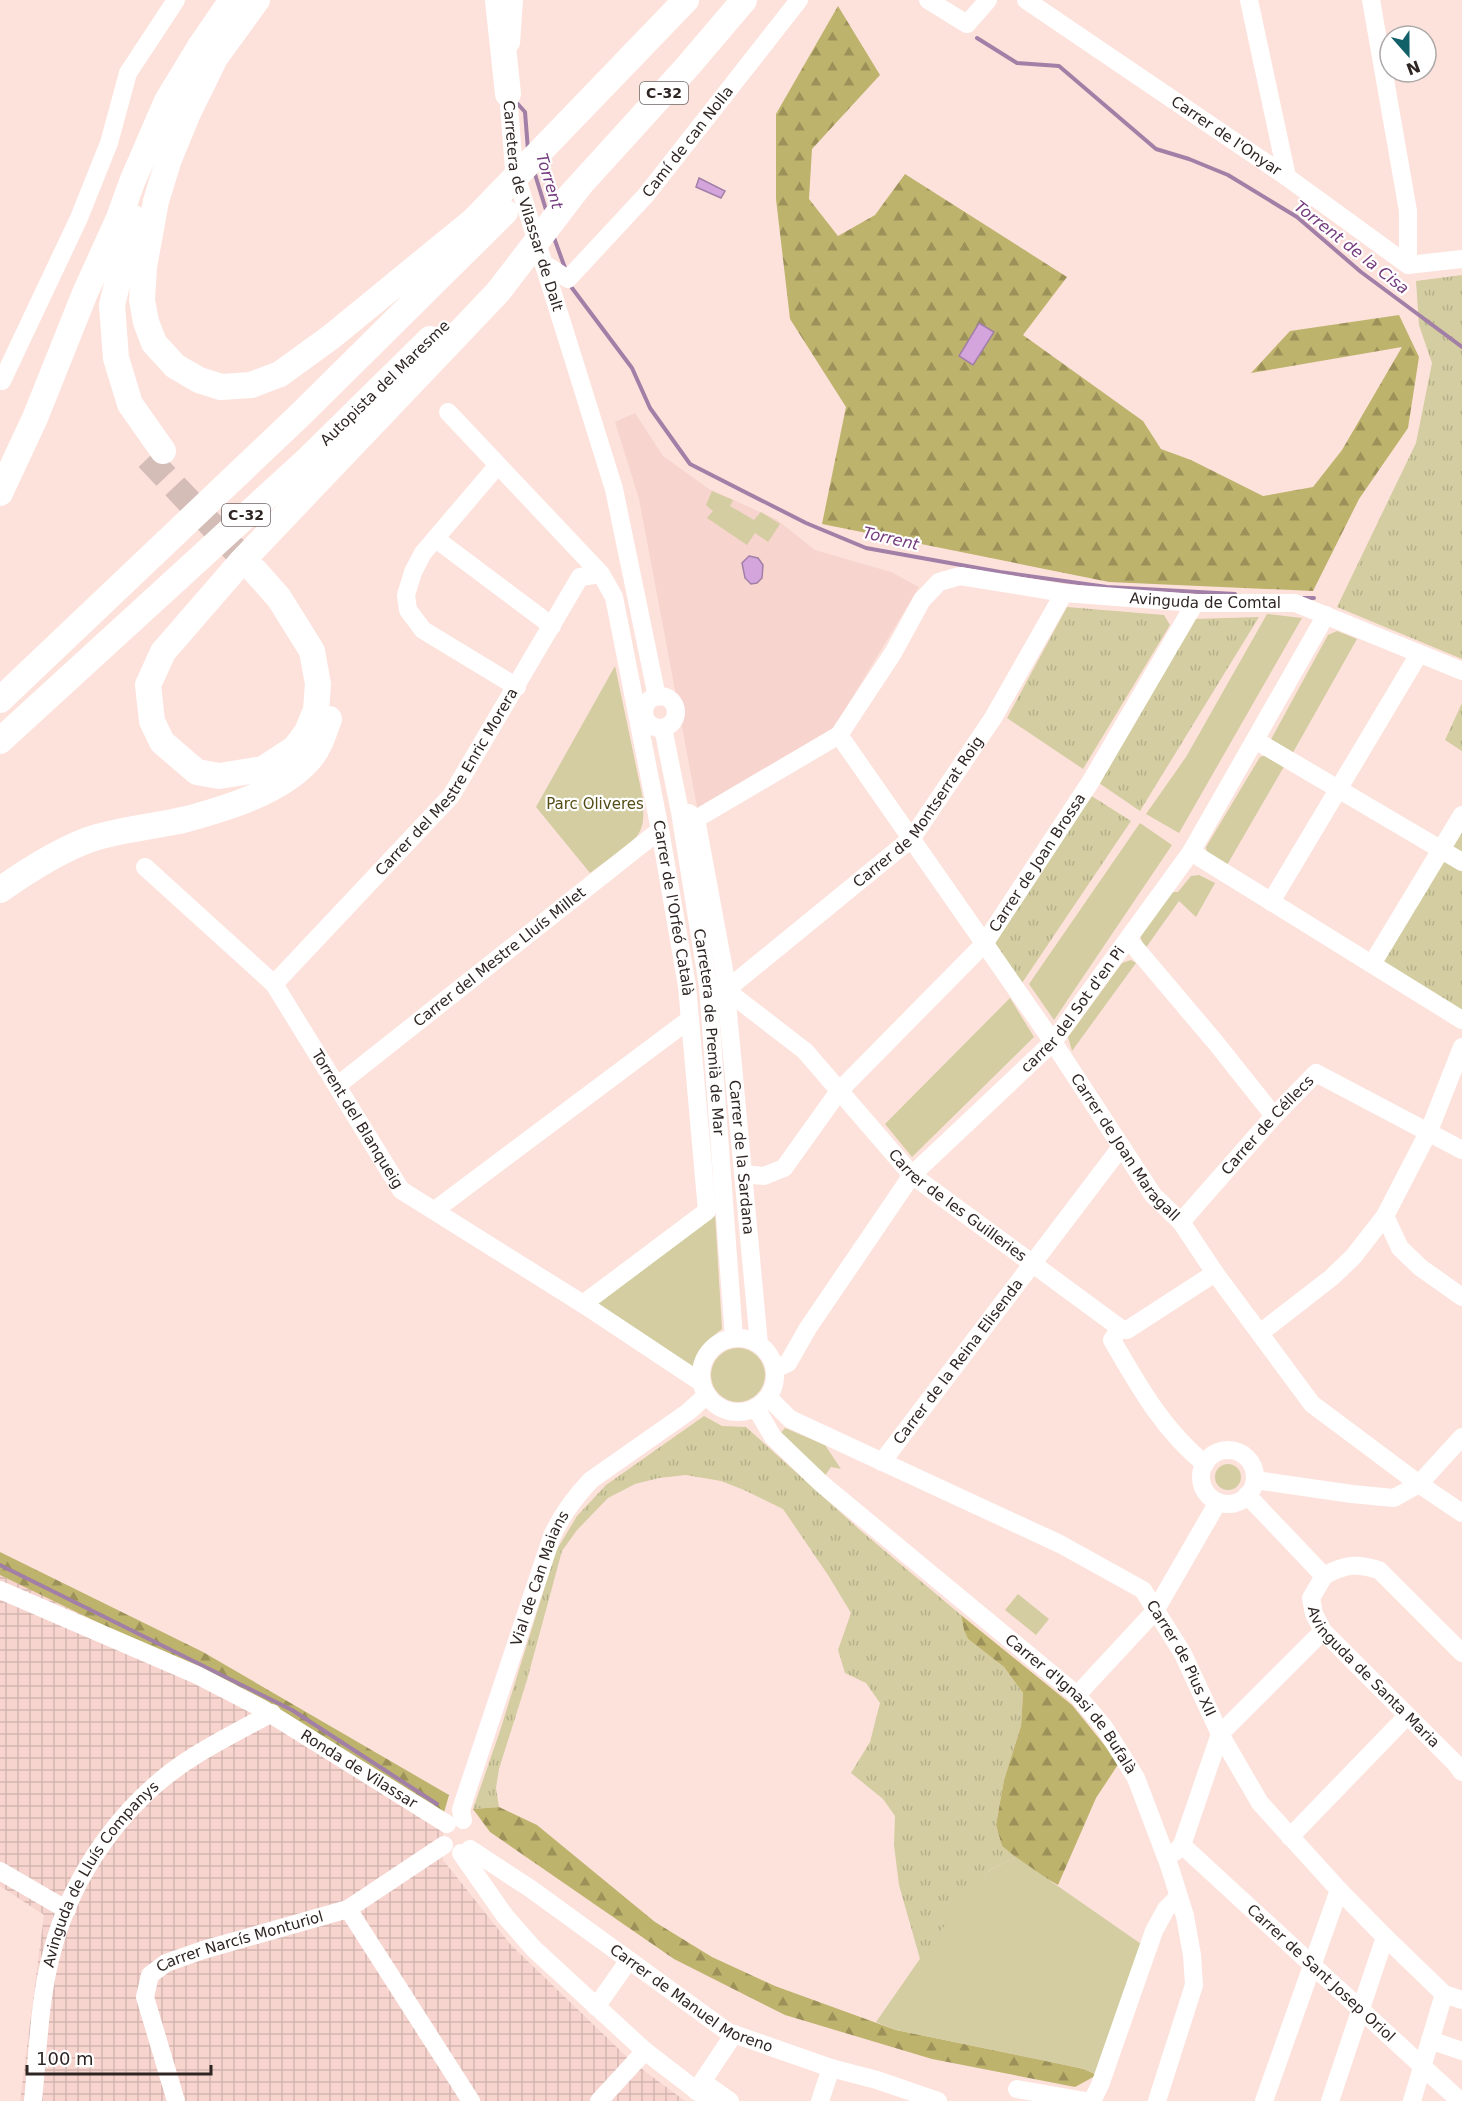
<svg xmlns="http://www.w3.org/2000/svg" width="1462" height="2101" viewBox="0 0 1462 2101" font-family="'DejaVu Sans',sans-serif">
<defs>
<pattern id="industrial-grid" width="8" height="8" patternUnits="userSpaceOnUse" patternTransform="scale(1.5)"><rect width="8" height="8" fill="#f7d4ce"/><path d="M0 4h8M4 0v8" fill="none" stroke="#d4b6b1"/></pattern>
<pattern id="grass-tufts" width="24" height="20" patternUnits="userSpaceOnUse" patternTransform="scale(1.5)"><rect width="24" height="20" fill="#d3cda1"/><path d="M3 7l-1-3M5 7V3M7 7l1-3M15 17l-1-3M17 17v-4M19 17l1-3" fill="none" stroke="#b5b08a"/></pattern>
<pattern id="forest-firs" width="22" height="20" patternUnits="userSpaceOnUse" patternTransform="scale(1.5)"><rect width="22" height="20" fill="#beb36c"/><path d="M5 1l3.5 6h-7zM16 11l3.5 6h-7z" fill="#9b9159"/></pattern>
</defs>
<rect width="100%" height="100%" fill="#fde2dc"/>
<path fill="#f7d4ce" d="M635,413L663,456L709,489L776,519L815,550L891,572L919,587L832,731L698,812L639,499L615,422Z"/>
<path fill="url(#industrial-grid)" d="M0,1575L278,1710L443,1816V1860L510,1944L631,2061L685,2101H20L44,1915L0,1886Z"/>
<path fill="url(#grass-tufts)" d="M1462,275V659L1337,607L1416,443L1432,363L1419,325L1416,281Z
M1067,607L1164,615L1170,625L1083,769L1007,718Z
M1259,617L1140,811L1096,781L1194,619Z
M1462,703V751L1445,740Z
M1090,795L1131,821L1022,983L994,941Z
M1462,826V1015L1382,961Z
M704,1416L722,1426L746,1427L860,1530L961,1615L964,1629L968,1639L1004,1667L1023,1693L1021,1726L1004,1780L996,1825L1002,1846L1016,1857L990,1870L920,1959L899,1885L894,1845L895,1816L883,1799L851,1773L870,1742L880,1703L866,1683L845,1673L838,1650L851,1613L828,1575L783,1509L744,1490L721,1481L686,1475L659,1478L635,1484L608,1498L577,1530L562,1551L527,1680L499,1769L496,1788L499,1807L473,1809L500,1731L556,1551L577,1516L606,1485Z"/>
<path fill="url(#forest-firs)" d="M838,6L880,75L812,149L809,199L838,236L875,215L905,174L1067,277L1023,335L1143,421L1161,449L1191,460L1263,496L1313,487L1342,450L1402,347L1251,373L1290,331L1399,315L1419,357L1408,428L1359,499L1313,591L1109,582L822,524L846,407L790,319L776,199V114Z
M0,1552L203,1652L449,1795L443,1816L278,1710L0,1575Z
M961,1615L1072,1705L1119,1763L1096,1798L1058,1885L1029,1868L1002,1846L996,1825L1004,1780L1021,1726L1023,1693L1004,1667L968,1639L964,1630Z
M499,1807L537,1825L655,1922L712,1957L775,1986L896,2030L1043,2060L1084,2069L1097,2075L1075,2087L932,2059L785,2015L674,1959L490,1832L473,1809Z"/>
<path fill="#d3cda1" d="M712,491L733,500L730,506L754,520L761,512L780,524L768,542L755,533L747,545L707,518L713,511L706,505Z
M1267,614L1302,618L1179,833L1146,814L1186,757Z
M1337,631L1357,639L1291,756L1269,743L1328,635Z
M615,666L643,799C643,810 645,823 639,833C633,844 601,864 590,873L536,807Z
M1270,754L1286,763L1227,865L1207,853L1206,847L1260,757Z
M1140,823L1172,845L1054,1020L1029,984Z
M1199,875L1215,883L1196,917L1179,901L1145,949L1140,936L1170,892H1178L1191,876Z
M1131,960L1136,963L1072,1051L1068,1037L1122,963Z
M1010,998L1034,1037L912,1157L885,1124Z
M715,1214L722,1329C706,1342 696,1347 695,1369L592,1303Z
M711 1375a27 27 0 1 1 54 0a27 27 0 1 1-54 0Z
M785,1428L825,1445L841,1469L831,1467L824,1477L778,1436Z
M1215 1477a13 13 0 1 1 26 0a13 13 0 1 1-26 0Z
M1018,1594L1049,1619L1036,1635L1005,1610Z
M1016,1857L1144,1946L1097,2075L1084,2069L896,2030L876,2022L933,1940L990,1870Z"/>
<path fill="#d4a5dd" stroke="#a27fa6" stroke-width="1.5" d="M699,178L725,191L721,198L696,187Z
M979,323L994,332L973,365L959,356Z
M749,556L758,558L763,565L762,578L757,583L751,584L745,578L742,563Z"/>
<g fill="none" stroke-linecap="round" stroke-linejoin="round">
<path stroke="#a27fa6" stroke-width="4" d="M977,38L1017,63L1059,66L1156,149L1189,159L1228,175L1297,217L1361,272L1462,347
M516,102L525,112L528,150
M534,171L547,213
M553,235L565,268
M572,288L632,368L650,408L690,464L806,523L866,548L1000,572L1107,587L1235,594
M1303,598H1314
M0,1565L292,1710L437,1804"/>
<path stroke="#d4bcb7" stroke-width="26" stroke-dasharray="26 13" stroke-linecap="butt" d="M148,458L255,571"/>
<g stroke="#fff" stroke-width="18">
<path d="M928,0L967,24L988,0"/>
<path id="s1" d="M1026,0L1287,177L1408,265L1462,259"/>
<path d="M1249,0L1287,177"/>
<path d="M1371,0L1408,211V265"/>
<path d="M511,43L514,0"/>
<path id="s2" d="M508,83V94L514,169L614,489L657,697"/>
<path id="s3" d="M543,263L568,279L646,195L799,0"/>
<path d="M2,381L79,218L109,143L128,73L176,0"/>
<path id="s4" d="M448,412L601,574L614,597L660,830L687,986L707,1211L583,1304"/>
<path d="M498,465L423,553L413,572L406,595L408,610L423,630L517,687"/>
<path d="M436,539L552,626"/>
<circle cx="660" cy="712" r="16"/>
<path id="s5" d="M663,728L680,812L708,986L734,1338"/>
<path id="s6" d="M839,735L1053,1042L1153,1195L1181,1222L1215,1273L1312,1404L1419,1484L1462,1513"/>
<path d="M1255,740L1462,862"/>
<path id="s7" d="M689,813L696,819L724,970L759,1344"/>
<path id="s8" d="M696,819L839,735L893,653L922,600L939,582L960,576L1064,593L1195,603H1295L1462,671"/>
<path d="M1191,852L1462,1020"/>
<path id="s9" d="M145,867L274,984L401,1190L583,1304L702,1383"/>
<path d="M1271,902L1419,654"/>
<path d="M1128,939L1216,1043L1274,1116"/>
<path d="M1372,964L1462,815"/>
<path id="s10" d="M274,984L451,796L580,577L601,574"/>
<path id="s11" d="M726,990L805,1051L912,1175L1120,1328L1127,1330L1215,1273"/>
<path id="s12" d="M726,990L912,838L993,718L1064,593"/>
<path id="s13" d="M338,1085L660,830"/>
<path id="s14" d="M743,1174L764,1176L784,1168L839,1091L984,944L1091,781L1195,603"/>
<path d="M435,1210L690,1019"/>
<path d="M1385,1216L1400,1248L1421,1268L1462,1297"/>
<path id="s15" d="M1181,1222L1274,1116L1316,1073L1462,1150"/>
<path d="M1120,1328L1112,1340C1138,1385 1163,1430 1205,1464"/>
<path d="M1260,1333L1331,1278L1353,1257L1385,1216L1429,1131L1462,1047"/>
<circle cx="738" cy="1375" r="37"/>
<path id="s16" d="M775,1369L788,1363L808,1328L912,1175L1053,1042L1191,852L1326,615"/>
<path id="s17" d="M768,1397L790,1419L1060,1544L1143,1590L1183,1654L1220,1734L1260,1803L1339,1890L1385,1937L1444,1994L1462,2000"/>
<path id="s18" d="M756,1408L773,1437L822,1484L1077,1695L1104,1727L1136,1778L1169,1865L1185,1916L1192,1955L1194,1985L1157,2101"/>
<circle cx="1228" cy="1477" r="27"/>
<path id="s19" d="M882,1462L1121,1147"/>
<path d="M1255,1480L1352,1494L1394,1498L1419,1484L1462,1437"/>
<path id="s20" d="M1247,1495L1324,1576L1311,1598L1314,1614L1323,1631L1455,1763L1462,1772"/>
<path d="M1324,1576C1345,1564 1357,1563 1379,1570L1462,1653"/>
<path id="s21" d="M0,1590L197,1675L261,1708L447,1824"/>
<path d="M1077,1695L1155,1611L1218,1502"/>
<path id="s22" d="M463,1820L461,1810L466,1794L552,1536C562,1514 575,1497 591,1480L688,1412L707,1395"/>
<path d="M1290,1837L1407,1716"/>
<path id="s23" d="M1182,1845L1460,2101"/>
<path id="s24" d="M470,1849L531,1889L728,2032L831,2068L877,2080L938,2101"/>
<path d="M1175,1852L1182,1845L1220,1734L1323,1631"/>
<path d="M461,1853L505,1916L534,1949L645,2051L710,2101"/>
<path d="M0,1871L67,1910"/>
<path d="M348,1909L471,2101"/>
<path d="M596,2007L629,1960"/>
<path d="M1430,2040L1462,2051"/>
<path d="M703,2082L730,2101"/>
<path d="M1017,2089L1085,2101"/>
<path d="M696,2091L734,2034"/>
<path id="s25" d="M33,2101C38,2052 39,2000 52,1952C72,1873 126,1798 196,1755C220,1740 246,1727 272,1713"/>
<path id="s26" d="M176,2101L145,1997L150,1975L166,1963L203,1950L348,1909L444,1845"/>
<path d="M599,2101L645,2051"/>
<path d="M820,2101L831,2068"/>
<path d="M1092,2101L1100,2085L1154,1931L1166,1909L1178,1897"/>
<path d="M1264,2101L1339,1890"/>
<path d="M1330,2101L1385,1937"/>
<path d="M1412,2101L1444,1994"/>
</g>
<path stroke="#fff" stroke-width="26" d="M257,0L215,58L188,113L169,159L156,201L144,267L142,300L146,322L154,343L175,366L199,380L221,387L251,385L280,374L331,337L474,220L686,0
M498,0L508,94
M569,197L688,66L744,0
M133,218L112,305L116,358L130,404L163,451
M0,493L35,418L85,293L119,218L132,182L167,101L201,45L232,0
M255,571L279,598L312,651L318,684L316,710L307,732L295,748L263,769L219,776L197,772L162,742L152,721L148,685L163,652L241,562L498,292L580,185
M0,700L301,414L505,212
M0,741L308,459L430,339
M0,890C27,871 56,852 88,840C119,829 154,827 187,819C227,808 281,792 309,760C319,749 324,733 329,719"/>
</g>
<g text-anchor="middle" stroke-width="4.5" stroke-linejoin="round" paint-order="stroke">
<g fill="#fff" stroke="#6d6766" stroke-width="1.5">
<rect x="640" y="82" width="48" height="22" rx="4.5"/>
<rect x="222" y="504" width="48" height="22" rx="4.5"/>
</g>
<g font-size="14" font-weight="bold" fill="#2f2624">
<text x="664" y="98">C-32</text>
<text x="246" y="520">C-32</text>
</g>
<g font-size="15" fill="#2f2624" stroke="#fff">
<text dy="5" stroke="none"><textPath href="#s1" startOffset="242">Carrer de l'Onyar</textPath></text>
<text dy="5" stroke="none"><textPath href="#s3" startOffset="212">Camí de can Nolla</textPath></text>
<text dy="5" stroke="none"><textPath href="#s2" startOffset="126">Carretera de Vilassar de Dalt</textPath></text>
<text transform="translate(385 383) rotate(-44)" y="5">Autopista del Maresme</text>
<text dy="5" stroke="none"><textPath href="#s8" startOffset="618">Avinguda de Comtal</textPath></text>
<text dy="5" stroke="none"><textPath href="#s10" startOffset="267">Carrer del Mestre Enric Morera</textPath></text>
<text dy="5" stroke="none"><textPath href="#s12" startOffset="264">Carrer de Montserrat Roig</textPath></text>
<text dy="5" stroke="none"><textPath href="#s14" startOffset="441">Carrer de Joan Brossa</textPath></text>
<text dy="5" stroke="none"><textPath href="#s4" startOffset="566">Carrer de l'Orfeó Català</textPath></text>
<text dy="5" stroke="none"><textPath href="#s13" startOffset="206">Carrer del Mestre Lluís Millet</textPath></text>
<text dy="5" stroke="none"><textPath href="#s16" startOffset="471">carrer del Sot d'en Pi</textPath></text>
<text dy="5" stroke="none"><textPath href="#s5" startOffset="308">Carretera de Premià de Mar</textPath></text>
<text dy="5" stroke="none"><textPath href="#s9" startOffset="333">Torrent del Blanqueig</textPath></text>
<text dy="5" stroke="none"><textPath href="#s15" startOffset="130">Carrer de Céllecs</textPath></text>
<text dy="5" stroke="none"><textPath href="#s6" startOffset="502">Carrer de Joan Maragall</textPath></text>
<text dy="5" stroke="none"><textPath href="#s7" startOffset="351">Carrer de la Sardana</textPath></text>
<text dy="5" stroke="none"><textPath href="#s11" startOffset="318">Carrer de les Guilleries</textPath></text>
<text dy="5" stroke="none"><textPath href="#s19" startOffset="126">Carrer de la Reina Elisenda</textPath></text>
<text dy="5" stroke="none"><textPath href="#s22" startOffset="255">Vial de Can Maians</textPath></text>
<text dy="5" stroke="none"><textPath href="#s17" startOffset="502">Carrer de Pius XII</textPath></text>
<text dy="5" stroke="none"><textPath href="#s20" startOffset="240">Avinguda de Santa Maria</textPath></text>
<text dy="5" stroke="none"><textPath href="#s18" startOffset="435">Carrer d'Ignasi de Bufalà</textPath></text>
<text dy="5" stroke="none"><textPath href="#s21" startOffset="402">Ronda de Vilassar</textPath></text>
<text dy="5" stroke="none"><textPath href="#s25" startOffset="243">Avinguda de Lluís Companys</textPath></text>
<text dy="5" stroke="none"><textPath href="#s26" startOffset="228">Carrer Narcís Monturiol</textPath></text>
<text dy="5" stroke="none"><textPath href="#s23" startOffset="189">Carrer de Sant Josep Oriol</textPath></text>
<text dy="5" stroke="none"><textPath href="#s24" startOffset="268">Carrer de Manuel Moreno</textPath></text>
</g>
<g font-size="15" fill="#534b14" stroke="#fff">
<text x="595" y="809">Parc Oliveres</text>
</g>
<g font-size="16" font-style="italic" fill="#743b7e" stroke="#fff">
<text transform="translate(550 181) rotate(73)" y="6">Torrent</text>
<text transform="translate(1352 247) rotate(38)" y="6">Torrent de la Cisa</text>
<text transform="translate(891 538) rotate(13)" y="6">Torrent</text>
</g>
</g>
<g transform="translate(1408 54) rotate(159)"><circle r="28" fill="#ffffff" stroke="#aca8a7" stroke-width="1.5"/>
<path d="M0-4.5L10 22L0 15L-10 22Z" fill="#126169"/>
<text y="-9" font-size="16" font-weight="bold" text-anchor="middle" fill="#2f2624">N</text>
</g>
<path d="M27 2065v9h184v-9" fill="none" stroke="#2f2624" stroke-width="3"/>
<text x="36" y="2065" font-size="18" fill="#2f2624" stroke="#ffffff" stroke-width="4.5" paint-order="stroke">100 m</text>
</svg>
